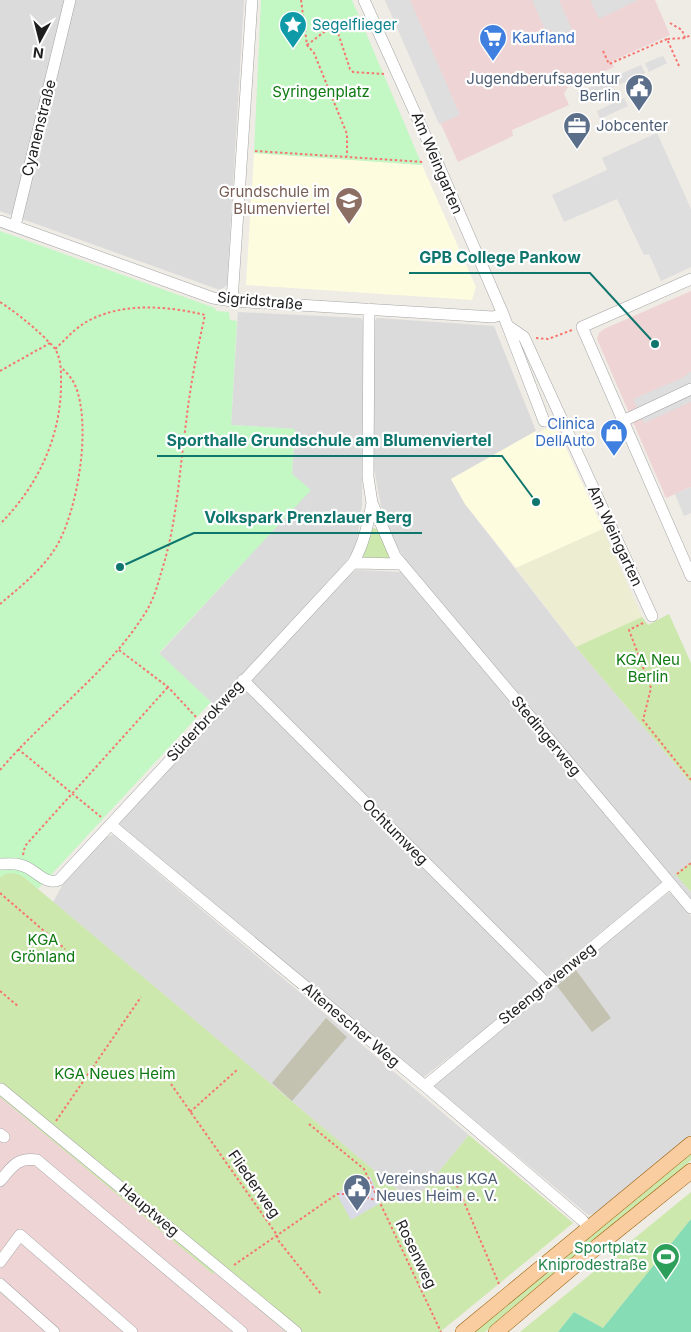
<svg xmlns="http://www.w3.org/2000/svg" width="691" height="1332" viewBox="0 0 691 1332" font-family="Inter,sans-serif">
<rect width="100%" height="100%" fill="#efebe5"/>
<path fill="#dcdbdb" d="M0,0H244L227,285L220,290L0,211Z
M238,312L361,318L363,322L362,506L357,540L353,551L344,564L214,705L159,654L253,552L292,474L295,429L231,425Z
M377,318L494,326L536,431L451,479L465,504L576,647L691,783V862L676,874L691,892V899L408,565L396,544L381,506L374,469V322Z
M356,570L401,572L656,872L661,881V883L547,976L545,975L252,683V680L344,578Z
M242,690L249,692L537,981V988L424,1077L122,828L120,825V821Z
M113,835L469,1135L413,1203L53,902L63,884L106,837Z
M668,893L672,894L691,916V1135L594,1214L588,1215L435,1087L434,1083Z"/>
<path fill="#efd4d5" d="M385,0H655L670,35L612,61L614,67L567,88L564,94L569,105L512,130L513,136L458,162Z
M691,291V487L666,498L597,339L599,333L604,329Z
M0,1097L213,1273L215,1272L286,1332H0Z"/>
<path fill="#fefcdf" d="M254,153L422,165L476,287L472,300L246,285Z
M555,424L603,529L516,568L465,504L451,479L536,431L538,433Z"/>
<path fill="#c3c2b0" d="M576,970L611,1018L592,1032L557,986Z
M326,1018L347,1037L292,1101L272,1083Z"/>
<path fill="#ededd1" d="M603,529L642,617L576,647L516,568Z"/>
<path fill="#cde8ac" d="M372,528L378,529L390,558L389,559L363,557Z
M669,614L691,663V783L576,647L642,617L648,625Z
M691,862V892L675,874Z
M14,872L22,875L38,889L413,1203L469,1135L573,1223L440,1332H286L215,1272L213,1274L0,1097V876L2,877L4,874Z
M691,1152V1160L665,1185L485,1332H471Z
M691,1192V1219L603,1328L574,1312L558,1332H520Z"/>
<path fill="#c3f8c4" d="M261,0H352L422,165L254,153Z
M0,231L215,308L216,311L229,312L230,320L237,321L231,425L295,429L292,474L311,490L159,653L211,702L38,889C26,879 21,871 4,874L2,877L0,876Z"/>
<path fill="#85dcb5" d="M691,1219V1332H558L574,1312L603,1328Z"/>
<path fill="#dedede" d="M385,0H410L460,115L439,124Z
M532,0H559L572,30L555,37L552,30L546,32Z
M590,0H638L599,19Z
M663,56L667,63L649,72L645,63Z
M641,65L645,73L580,102L577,93Z
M624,98L628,106L600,119L597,111Z
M657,133L691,209V267L661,281L649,254L644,255L617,199L564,222L552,195L607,170L602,158Z
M691,371V402L644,423L633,399L682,378Z
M691,487V513L684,516L675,494Z"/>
<path fill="#d9dae5" d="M370,1176L382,1202L351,1220L336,1193Z"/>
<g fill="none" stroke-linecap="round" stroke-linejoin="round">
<defs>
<path id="minor" d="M364,0L435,157L503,314L544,421
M0,221L213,298L232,301L493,317L503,314
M15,226L70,0
M691,279L582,327L691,576
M232,301L252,0
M369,309L368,477L372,503L395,556L691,908
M508,326L524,337L652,616
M623,421L691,389
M353,563L402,564
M243,680L547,984
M111,825L425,1086L582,1220L589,1228
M0,864C6,864 14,863 20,865C34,867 44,886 59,880L353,563C364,544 368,524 372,503
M425,1086L670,883
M1,1089L296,1332
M0,1134L4,1137
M0,1181C12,1167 17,1157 37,1160L242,1332
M0,1262L20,1235L132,1332
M0,1284L54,1332"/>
<path id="major" d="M463,1332L691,1144
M496,1332L599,1245L691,1171"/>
</defs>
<use href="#minor" stroke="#a5a5a5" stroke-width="12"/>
<use href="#major" stroke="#955c04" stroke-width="16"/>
<path stroke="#f6756f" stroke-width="2" stroke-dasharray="2.5 2.5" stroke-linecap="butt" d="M301,0L307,45L314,53L347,134V156
M670,23L682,30L685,38
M307,45L328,29L333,28L337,30L350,69L353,72L384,74
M603,51L609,64L667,39
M679,66L667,39L685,38L691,35
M255,151L424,162
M0,302C18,314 29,323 45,338C48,342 53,345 55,349C62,360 61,375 61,387C60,439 37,487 0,524
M536,338L548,339L572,330
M0,371L50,343
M0,604C20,587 42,570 56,547C78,511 92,424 75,385C72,378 66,372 61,367
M643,623L629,630L651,688L643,720L691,780
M119,650L168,687L196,717
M18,749L101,817
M0,770C45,717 104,676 142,618C152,604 157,588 161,573C177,524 179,474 186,423C190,387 197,351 205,315C168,306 123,302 88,321C75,328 66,339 55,349
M23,855L25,846L168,687
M677,874L691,863
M0,893L65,949
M0,991L19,1007
M171,1084L277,1235L278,1240L321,1294
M190,1112L237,1070
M56,1121L141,997
M309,1124L364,1169L441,1332
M453,1176L499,1284
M234,1265L337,1194H357L378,1201"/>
<use href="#minor" stroke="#fff" stroke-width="11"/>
<use href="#major" stroke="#f9cda0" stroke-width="15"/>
</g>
<defs>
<symbol id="sight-pin" viewBox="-11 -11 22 30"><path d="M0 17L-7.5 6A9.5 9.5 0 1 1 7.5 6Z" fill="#0f9aa8" stroke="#fff"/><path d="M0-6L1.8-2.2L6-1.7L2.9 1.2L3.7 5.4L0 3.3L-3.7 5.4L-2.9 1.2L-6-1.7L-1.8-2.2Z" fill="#fff"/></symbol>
<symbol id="supermarket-pin" viewBox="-11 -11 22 30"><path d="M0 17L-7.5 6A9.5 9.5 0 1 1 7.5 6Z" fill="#3f7fe0" stroke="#fff"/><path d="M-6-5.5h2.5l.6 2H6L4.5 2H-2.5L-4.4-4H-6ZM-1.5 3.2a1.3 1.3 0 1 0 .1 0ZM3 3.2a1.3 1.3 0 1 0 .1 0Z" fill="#fff"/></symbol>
<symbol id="civic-pin" viewBox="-11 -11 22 30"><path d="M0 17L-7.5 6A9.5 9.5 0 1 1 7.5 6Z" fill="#5c6f8a" stroke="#fff"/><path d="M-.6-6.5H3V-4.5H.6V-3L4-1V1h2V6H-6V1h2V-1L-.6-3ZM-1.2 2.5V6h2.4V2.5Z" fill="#fff"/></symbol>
<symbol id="office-pin" viewBox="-11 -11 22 30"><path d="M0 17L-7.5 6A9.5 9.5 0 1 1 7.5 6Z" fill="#5c6f8a" stroke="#fff"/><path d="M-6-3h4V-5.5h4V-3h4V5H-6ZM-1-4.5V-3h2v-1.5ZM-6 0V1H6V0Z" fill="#fff"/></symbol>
<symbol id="school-pin" viewBox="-11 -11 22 30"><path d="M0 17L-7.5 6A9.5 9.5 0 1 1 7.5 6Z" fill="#8d6e63" stroke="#fff"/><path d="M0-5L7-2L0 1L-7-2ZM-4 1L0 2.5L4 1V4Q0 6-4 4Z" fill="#fff"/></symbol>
<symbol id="shop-pin" viewBox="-11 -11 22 30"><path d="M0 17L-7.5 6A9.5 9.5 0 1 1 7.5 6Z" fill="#3f7fe0" stroke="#fff"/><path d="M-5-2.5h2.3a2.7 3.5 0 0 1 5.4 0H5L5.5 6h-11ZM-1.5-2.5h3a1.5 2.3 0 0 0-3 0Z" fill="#fff"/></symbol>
<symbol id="stadium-pin" viewBox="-11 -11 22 30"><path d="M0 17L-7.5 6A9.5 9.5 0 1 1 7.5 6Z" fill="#2e9e5b" stroke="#fff"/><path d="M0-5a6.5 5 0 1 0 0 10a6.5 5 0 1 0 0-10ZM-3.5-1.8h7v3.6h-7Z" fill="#fff"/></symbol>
</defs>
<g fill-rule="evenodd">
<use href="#sight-pin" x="277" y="9" width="32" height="43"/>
<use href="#supermarket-pin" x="477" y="22" width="32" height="43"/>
<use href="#civic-pin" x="623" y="72" width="32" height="43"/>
<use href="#office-pin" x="561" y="110" width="32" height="43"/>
<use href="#school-pin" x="333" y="185" width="32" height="43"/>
<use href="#shop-pin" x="598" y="417" width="32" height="43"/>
<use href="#civic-pin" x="341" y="1172" width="32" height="43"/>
<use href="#stadium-pin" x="650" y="1241" width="32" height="43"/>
</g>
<g text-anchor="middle" stroke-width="4.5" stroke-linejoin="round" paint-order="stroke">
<g font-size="15" fill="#0d838f" stroke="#fff" text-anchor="start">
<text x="312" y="30">Segelflieger</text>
</g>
<g font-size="15" fill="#366cbe" stroke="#fff" text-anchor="start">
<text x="512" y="43">Kaufland</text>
<text x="595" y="429" text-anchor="end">Clinica<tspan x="595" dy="17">DellAuto</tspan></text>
</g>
<g font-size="15" fill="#4e5e75" stroke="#fff" text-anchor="start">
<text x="620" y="84" text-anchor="end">Jugendberufsagentur<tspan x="620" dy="17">Berlin</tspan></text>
<text x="596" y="131">Jobcenter</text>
<text x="376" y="1184">Vereinshaus KGA<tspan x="376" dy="17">Neues Heim e. V.</tspan></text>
</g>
<g font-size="15" fill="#0f7a11" stroke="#fff">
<text x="321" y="97">Syringenplatz</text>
<text x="648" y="665">KGA Neu<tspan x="648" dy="17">Berlin</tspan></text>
<text x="43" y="945">KGA<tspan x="43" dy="17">Grönland</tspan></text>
<text x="115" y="1079">KGA Neues Heim</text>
</g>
<g font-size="15" fill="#1e1e1e" stroke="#fff">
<text transform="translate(39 128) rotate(-76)" y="5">Cyanenstraße</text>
<text transform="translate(437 163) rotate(67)" y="5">Am Weingarten</text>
<text transform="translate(260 301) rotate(5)" y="5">Sigridstraße</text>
<text transform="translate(615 536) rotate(65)" y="5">Am Weingarten</text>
<text transform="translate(205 721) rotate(-47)" y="5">Süderbrokweg</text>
<text transform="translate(546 736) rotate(50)" y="5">Stedingerweg</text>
<text transform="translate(395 832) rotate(45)" y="5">Ochtumweg</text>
<text transform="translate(547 984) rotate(-39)" y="5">Steengravenweg</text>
<text transform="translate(351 1025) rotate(40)" y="5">Altenescher Weg</text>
<text transform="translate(254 1184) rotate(55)" y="5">Fliederweg</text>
<text transform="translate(149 1210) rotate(40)" y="5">Hauptweg</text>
<text transform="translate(416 1254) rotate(64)" y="5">Rosenweg</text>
</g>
<g font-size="15" fill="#785e54" stroke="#fff" text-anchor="end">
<text x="330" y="197">Grundschule im<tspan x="330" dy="17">Blumenviertel</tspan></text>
</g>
<g font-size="15" fill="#27864d" stroke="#fff" text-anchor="end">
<text x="647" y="1253">Sportplatz<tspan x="647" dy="17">Kniprodestraße</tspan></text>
</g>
</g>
<path fill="none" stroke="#0f766e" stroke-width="2" d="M655 344L590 273H409M536 502L502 456H157M120 567L194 533H422"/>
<g fill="#0f766e" stroke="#fff" stroke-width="2">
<circle cx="655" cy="344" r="5"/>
<circle cx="536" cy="502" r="5"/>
<circle cx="120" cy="567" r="5"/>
</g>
<g font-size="16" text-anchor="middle" font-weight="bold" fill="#0f766e" stroke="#fff" stroke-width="4.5" stroke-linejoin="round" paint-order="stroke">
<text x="500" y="263">GPB College Pankow</text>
<text x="329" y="446">Sporthalle Grundschule am Blumenviertel</text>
<text x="308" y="523">Volkspark Prenzlauer Berg</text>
</g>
<g transform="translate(40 40) rotate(187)" stroke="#ffffff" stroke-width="4" paint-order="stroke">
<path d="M0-4L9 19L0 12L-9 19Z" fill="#1e1e1e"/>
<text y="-8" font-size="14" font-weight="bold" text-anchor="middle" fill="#1e1e1e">N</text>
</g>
</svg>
